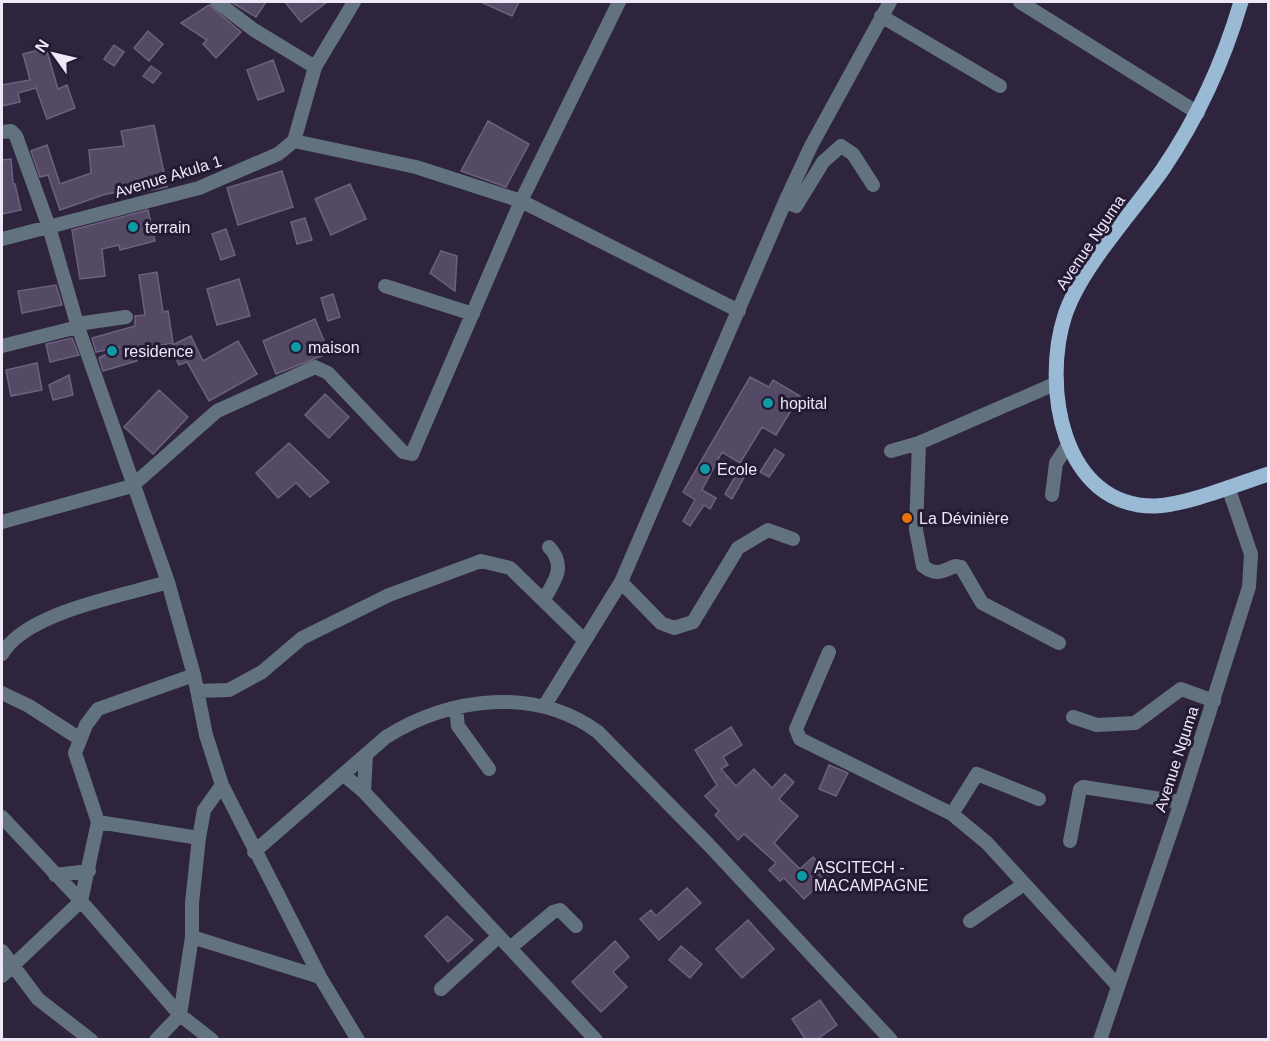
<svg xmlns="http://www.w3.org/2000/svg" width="1270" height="1041" viewBox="0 0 1270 1041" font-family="Helvetica,sans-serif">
<rect width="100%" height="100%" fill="#2e243d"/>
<path fill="#554a66" stroke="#6c617e" stroke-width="1.5" d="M231,2H266L256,17Z
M285,2H327L301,22Z
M481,2H519L512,16Z
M209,5L241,32L216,58L203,44L207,40L181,23Z
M148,31L163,44L149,61L134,48Z
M114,45L124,52L114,66L104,59Z
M46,48L58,89L67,85L75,108L47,119L36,88L18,93L20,102L2,106V85L30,80L23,54Z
M273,60L284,91L258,100L247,70Z
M151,66L161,73L153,83L143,76Z
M488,121L529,144L506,187L461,171Z
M154,125L167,187L136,193L135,188L103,195L60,210L48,175L40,177L31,151L47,145L60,184L91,173L89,150L124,146L121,131Z
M11,159L13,184H15L21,210L2,214V160Z
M282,171L293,207L238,225L227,188Z
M350,184L366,219L331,235L315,199Z
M148,210L155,241L120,250L119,245L102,249L105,276L80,279L72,230Z
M305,218L312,240L297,244L291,222Z
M226,229L235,255L221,260L212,234Z
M441,251L457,256L455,291L430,273Z
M157,272L163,312L168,311L173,343L134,350L137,361L103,371L99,358L120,347L96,352L92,338L135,326V316L145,315L139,275Z
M239,279L250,316L217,325L207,289Z
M56,285L62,305L22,313L18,291Z
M333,294L340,317L328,321L321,298Z
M315,319L329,353L276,374L263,341Z
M191,336L203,361L238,341L257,374L209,401L187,362L179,365L170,346Z
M72,338L79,355L50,362L46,344Z
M37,363L42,390L11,396L6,370Z
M69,375L73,395L53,400L49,385Z
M750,377L769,387L773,380L800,396L776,435L762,427L740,463L722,452L702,490L716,498L710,509L704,505L690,526L683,521L695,500L683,492Z
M159,390L188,417L153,454L124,427Z
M325,394L349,417L329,438L305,415Z
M289,443L329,482L310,497L296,483L278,498L256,473Z
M775,449L784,455L769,477L760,472Z
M739,470L746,474L732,499L725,494Z
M731,727L742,745L723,757L728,765L721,769L736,786L754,769L772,788L785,774L794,782L779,799L798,816L774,843L800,869L813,857L830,874L804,899L784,878L780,881L769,870L776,863L744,834L738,840L715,815L719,811L705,796L717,785L695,750Z
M829,765L848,773L836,796L819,789Z
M687,888L701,903L659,940L640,919L651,910L656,916Z
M447,916L473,940L448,962L425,936Z
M748,920L774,949L742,978L716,949Z
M615,941L629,957L613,972L627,987L601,1012L572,982Z
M681,946L702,964L690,978L669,960Z
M820,1000L837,1025L816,1040H806L792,1019Z"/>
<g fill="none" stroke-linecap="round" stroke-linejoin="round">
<path stroke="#62727f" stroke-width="14" d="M217,2L254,30L315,67
M1020,2L1198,113
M881,16L1000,86
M2,132L11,131L16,136L49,227L78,327L168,582L194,675L206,735L222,785L320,977L358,1040
M294,141L416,167L521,201L739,311
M785,202L796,206L823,162L841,146L853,154L873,185
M2,239L199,188L278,154L294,141L315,67L354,2
M385,286L473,314
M77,324L126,317
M2,346L78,327
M919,443L916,530L923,566C936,576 942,572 955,566L961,567L982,603L1059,643
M891,451L919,443L1057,383
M1052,495L1056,463L1068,445
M2,522L132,486L217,411L315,367L328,373L403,452L412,454L521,201L619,2
M621,582L661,623L674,628L693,622L738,548L768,530L793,539
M544,599C556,580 566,565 549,547
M829,652L796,729L800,739L952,814L987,843L1118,986
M2,654C26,612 122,596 168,582
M197,691L229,690L262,672L302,638L389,595L481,561L510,568L584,640
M2,693L29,706L80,739
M545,705L621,582L785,202L811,146L890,2
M456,709L458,726L489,769
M1073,717L1097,725L1135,723L1181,689L1214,701
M344,775L364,792L596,1040
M364,792L366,755
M952,814L977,774L1039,799
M2,817L81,901L180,1015L212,1040
M98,822L199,838
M1070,841L1080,789L1083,787L1181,802
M254,852L386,737C450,697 535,686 598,732L708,844L891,1040
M55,875L89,871
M970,921L1024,884
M192,937L320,977
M510,948L553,912L560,910L576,926
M2,951L38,999L91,1040
M2,976L81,901L98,822L75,753L86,725L98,709L194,675
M441,989L499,936
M156,1040L180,1015L192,937V903L199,838L204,810L222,785
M1100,1040L1181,802L1249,587L1251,554L1228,487"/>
<path stroke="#99b9d5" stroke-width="15" d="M1241,2C1223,63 1199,116 1163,169C1133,212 1081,267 1065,315C1042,385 1061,507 1155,506C1186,505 1238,484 1268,474"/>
</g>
<g fill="#0f9aa8" stroke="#251a33" stroke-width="2">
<circle cx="133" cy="227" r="6"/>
<circle cx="296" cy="347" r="6"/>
<circle cx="112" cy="351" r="6"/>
<circle cx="768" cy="403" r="6"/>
<circle cx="705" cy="469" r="6"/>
<circle cx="802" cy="876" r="6"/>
</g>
<circle fill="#e8710a" stroke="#251a33" stroke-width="2" cx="907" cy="518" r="6"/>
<g text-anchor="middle" stroke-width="6" stroke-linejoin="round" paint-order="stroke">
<g font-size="16" fill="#ede7f8" stroke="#251a33">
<text transform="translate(168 176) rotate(-17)" y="6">Avenue Akula 1</text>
<text transform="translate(1090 242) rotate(-56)" y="6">Avenue Nguma</text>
<text transform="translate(1176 759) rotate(-72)" y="6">Avenue Nguma</text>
</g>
<g font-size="16" fill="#ede7f8" stroke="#251a33" text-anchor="start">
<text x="145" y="233">terrain</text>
<text x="308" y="353">maison</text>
<text x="124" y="357">residence</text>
<text x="780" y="409">hopital</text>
<text x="717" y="475">Ecole</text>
<text x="919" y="524">La Dévinière</text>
<text x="814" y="873">ASCITECH -<tspan x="814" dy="18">MACAMPAGNE</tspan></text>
</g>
</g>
<rect width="1270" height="1041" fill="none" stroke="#ede7f8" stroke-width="6"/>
<g transform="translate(54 54) rotate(304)" stroke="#251a33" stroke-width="4.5" paint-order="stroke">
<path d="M0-4.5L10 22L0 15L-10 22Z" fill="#ede7f8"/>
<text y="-9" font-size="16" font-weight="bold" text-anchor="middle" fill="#ede7f8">N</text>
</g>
</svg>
